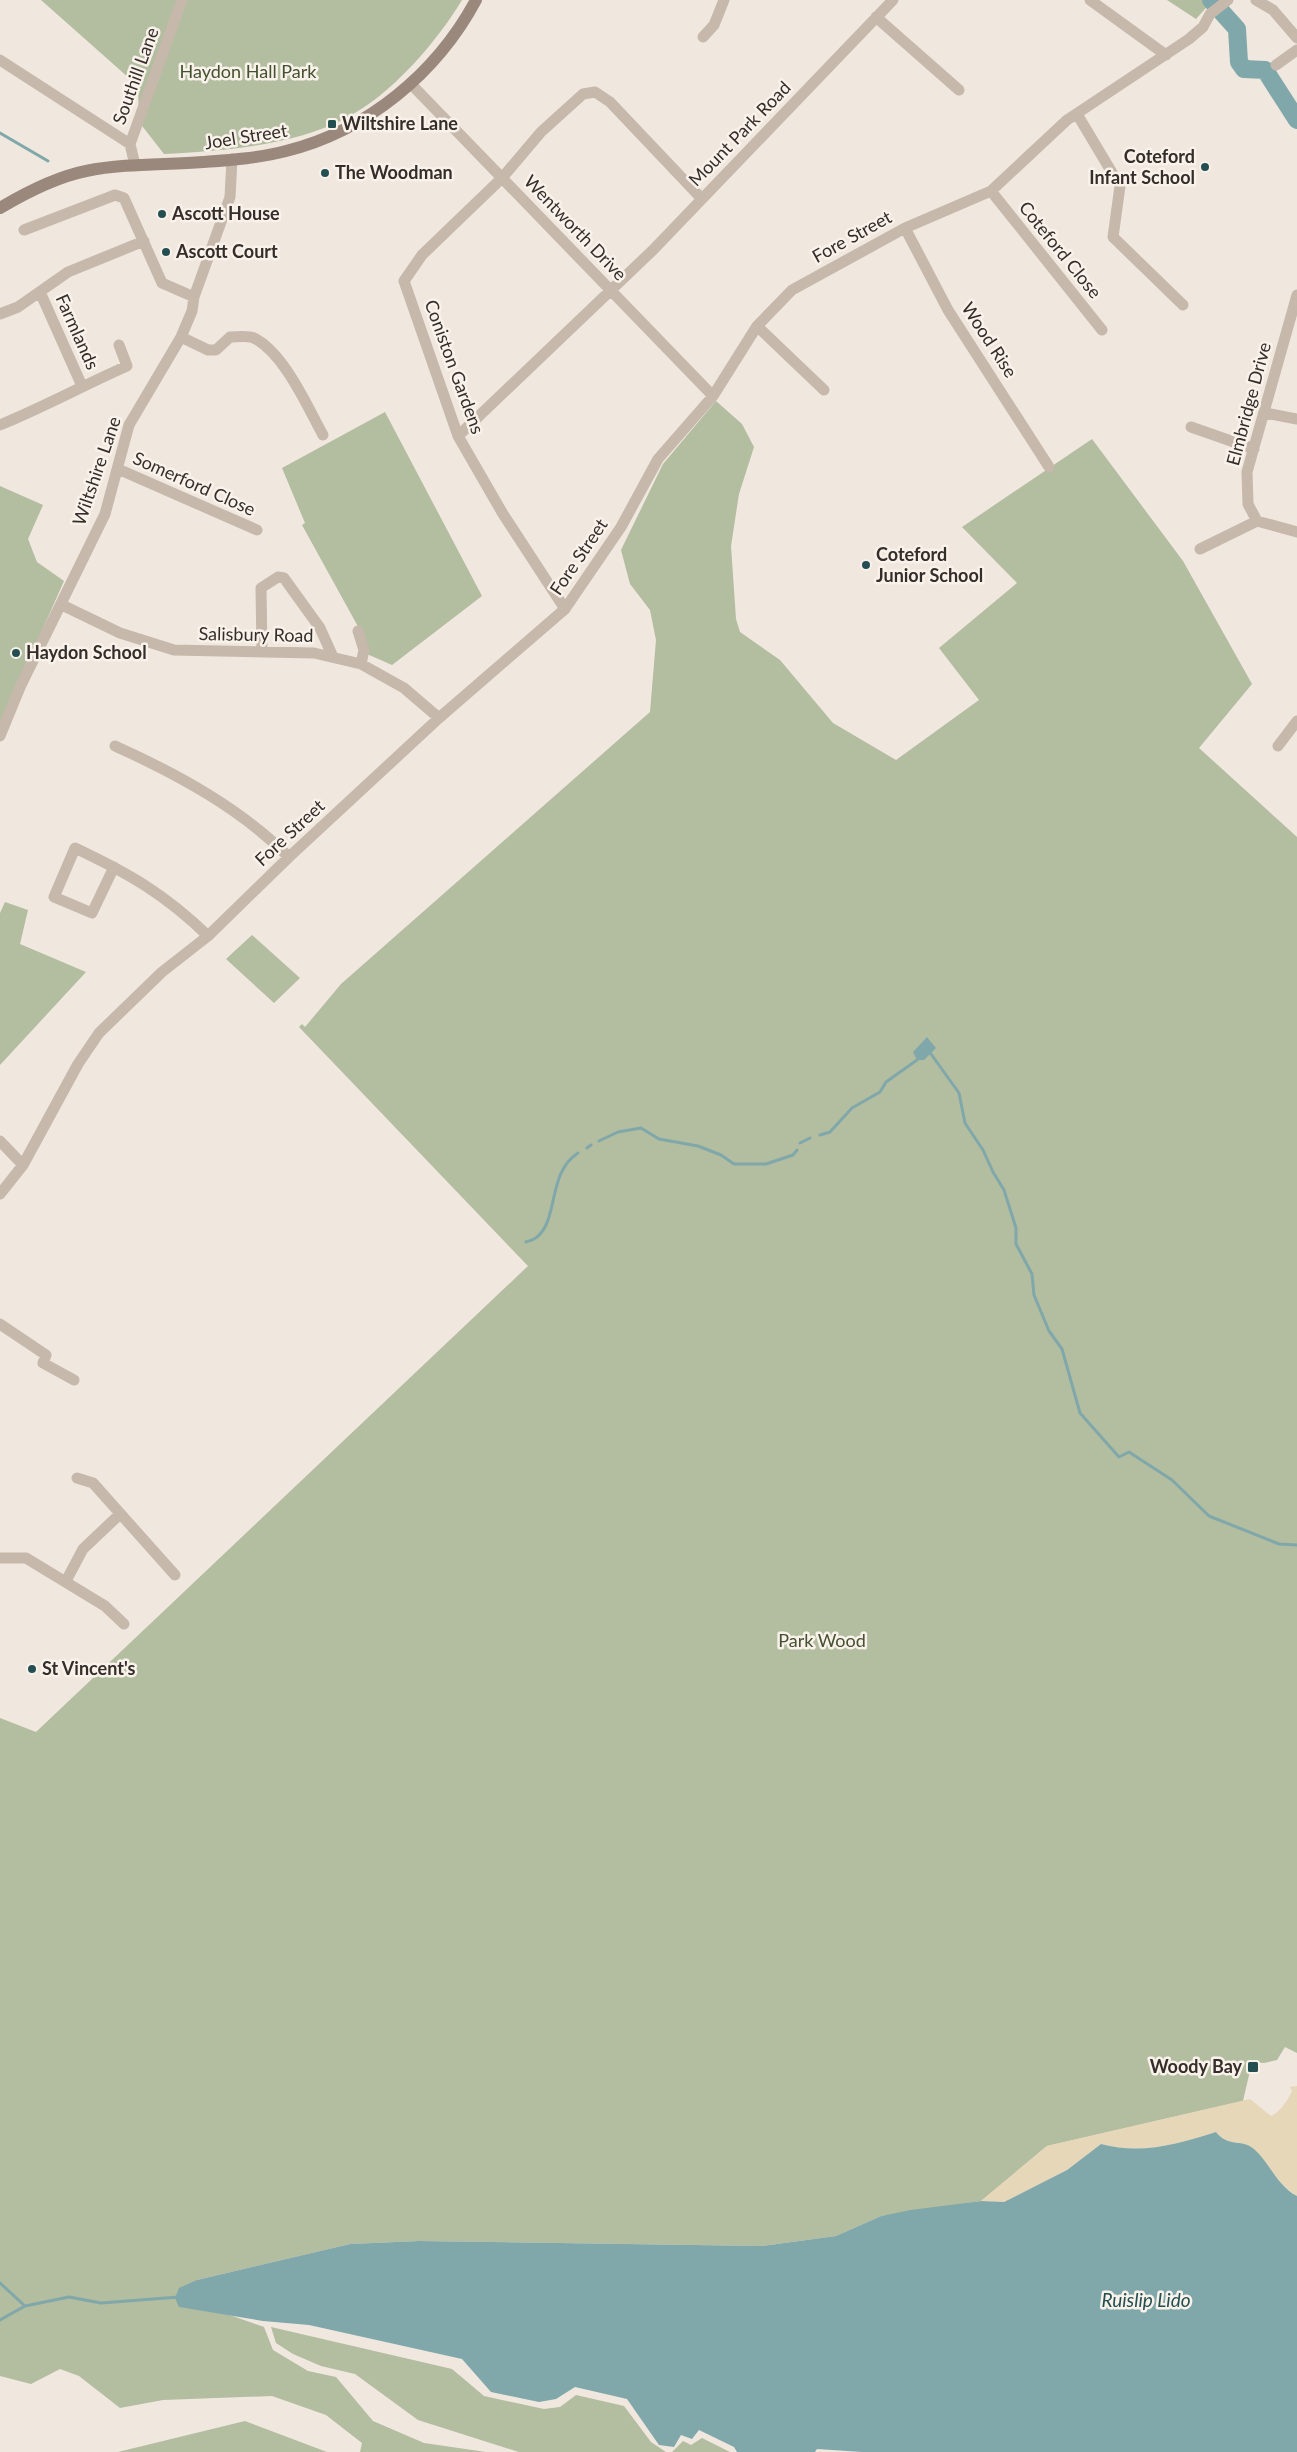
<svg xmlns="http://www.w3.org/2000/svg" width="1297" height="2452" viewBox="0 0 1297 2452" font-family="Lato,sans-serif">
<rect width="100%" height="100%" fill="#f0e7de"/>
<path fill="#b3bda0" d="M41,0H462C436,43 391,95 346,118C293,146 222,151 164,154L139,122L138,86Z
M1167,0H1213L1196,19Z
M716,401L742,424L754,447L739,494L731,546L736,619L740,632L780,660L833,723L896,760L979,700L939,648L1017,583L962,527L1092,439L1183,561L1252,684L1199,748L1297,837V2053L1285,2047L1277,2060L1264,2063L1252,2062L1243,2101L1047,2146L981,2201L881,2216L836,2236L762,2246L419,2241L350,2244L197,2280L224,2313L264,2327L273,2350L308,2371L336,2377L373,2421L424,2443L486,2452H360L362,2443L326,2415L272,2396L163,2400L120,2408L79,2376L60,2369L31,2384L0,2376V1718L36,1732L528,1266L299,1027L302,1024L305,1027L341,984L650,712L656,640L650,610L630,584L621,550L663,464Z
M385,412L482,596L392,665L367,654L366,641L302,525L305,523L282,468Z
M0,486L43,505L28,539L37,562L64,581L0,725Z
M5,902L28,910L20,944L86,972L0,1065V913Z
M252,935L300,978L274,1003L226,959Z
M271,2327L452,2369L484,2396L544,2409L560,2407L576,2395L624,2406L651,2442L666,2452H519L418,2420L355,2374L321,2366L293,2354L276,2343Z
M245,2421L327,2452H118Z
M702,2438L730,2452H672L683,2441L691,2445Z"/>
<path fill="#e7d7b9" d="M1297,2086V2196L1282,2185L1270,2168L1238,2142C1227,2143 1222,2140 1216,2132C1177,2144 1142,2155 1101,2144L1065,2171L1004,2202L981,2201L1047,2146L1250,2099L1271,2116C1280,2112 1288,2100 1292,2091L1290,2087Z"/>
<path fill="#80a8aa" d="M927,1037L936,1048L924,1060H917L913,1052Z
M1216,2132C1228,2148 1241,2138 1254,2149C1270,2163 1277,2186 1297,2196V2452H862L817,2449L815,2452H737L734,2447L699,2430L692,2439L681,2435L674,2447L659,2445L627,2399L575,2387L556,2399L539,2402L491,2392L462,2359L309,2325L263,2321L179,2307L175,2298L179,2288L197,2280L350,2244L419,2241L762,2246L836,2236L881,2216L911,2210L981,2201L1004,2202L1067,2170L1101,2144C1142,2155 1177,2144 1216,2132Z"/>
<g fill="none" stroke-linecap="round" stroke-linejoin="round">
<path stroke="#80a8aa" stroke-width="3" d="M0,133L48,161
M931,1054L959,1093L965,1123L983,1150L993,1172L1004,1190L1016,1228V1244L1032,1274L1034,1295L1049,1331L1062,1349L1080,1413L1119,1457L1129,1452L1172,1480L1209,1516L1279,1544L1297,1545
M820,1135L830,1132L852,1108L880,1092L886,1082L917,1060
M599,1141L618,1132L641,1128L659,1139L698,1146L721,1155L734,1164H766L793,1155L797,1150
M800,1143L810,1138
M587,1148L591,1145
M526,1242C529,1241 534,1240 537,1237C559,1219 547,1173 578,1153
M0,2283L25,2306
M0,2320L25,2306L69,2297L101,2303L179,2297"/>
<path stroke="#80a8aa" stroke-width="18" d="M1211,0L1237,29L1239,62L1244,69L1265,70L1297,120"/>
<path stroke="#c6b8ab" stroke-width="11" d="M1090,0L1166,55
M1256,0L1273,10L1297,38
M876,17L959,90
M703,37L714,25L724,0
M0,60L130,144
M1276,65L1297,50
M411,84L713,396
M1077,114L1120,186L1113,237L1183,305
M135,165L130,144L182,0
M991,191L1102,330
M905,228L948,310L1049,467
M24,230L115,195L124,198L162,283L194,297
M40,292L82,386
M0,314L18,307L68,272L144,241
M757,326L824,390
M181,337L208,350H216L230,337C237,337 247,335 254,338C284,353 307,406 323,435
M1265,413L1297,419
M0,425C44,407 84,385 127,366L119,345
M1191,427L1254,449
M458,436L653,250L893,0
M118,469L257,530
M1257,521L1248,504L1247,472L1297,295
M1200,549L1257,521L1297,532
M62,605L120,633L174,650L314,653L361,664L404,688L439,718
M565,609L503,514L458,436L404,281L422,255L502,178L541,132L583,94L595,92L610,102L702,199
M358,631L364,650L361,664
M262,650L261,588L278,577L284,578L320,628L333,657
M0,736L21,685L105,514L129,425L181,337L192,311L194,297L230,197L232,159
M115,746C177,774 240,808 289,857
M1278,746L1297,721
M114,867L92,913L54,897L75,848C128,873 165,894 208,936
M0,1141L23,1165
M0,1194L23,1165L78,1064L99,1033L162,972L208,936L289,857L439,718L565,609L621,527L658,459L713,396L757,326L792,290L905,228L991,191L1067,120L1189,39L1203,27L1210,14L1228,0
M0,1324L46,1355L43,1363L74,1380
M77,1478L93,1483L175,1575
M0,1558H26L105,1606L124,1624
M66,1581L83,1549L120,1514"/>
<path stroke="#9a887d" stroke-width="12" d="M0,208C27,192 56,177 86,171C125,163 165,165 203,162C230,160 260,158 286,151C367,131 437,73 476,0"/>
</g>
<g fill="#244f52" stroke="#f8f2ea" stroke-width="2">
<rect x="327" y="119" width="10" height="10" rx="2.5"/>
<circle cx="1205" cy="167" r="5"/>
<circle cx="325" cy="173" r="5"/>
<circle cx="162" cy="214" r="5"/>
<circle cx="166" cy="252" r="5"/>
<circle cx="866" cy="565" r="5"/>
<circle cx="16" cy="653" r="5"/>
<circle cx="32" cy="1669" r="5"/>
<rect x="1247" y="2061" width="12" height="12" rx="2.5"/>
</g>
<g text-anchor="middle" stroke-width="5" stroke-linejoin="round" paint-order="stroke">
<g font-size="18" fill="#455130" stroke="#f8f2ea">
<text x="248" y="78">Haydon Hall Park</text>
<text x="822" y="1647">Park Wood</text>
</g>
<g font-size="18" fill="#352d2a" stroke="#f8f2ea">
<text transform="translate(136 76) rotate(-70)" y="6">Southill Lane</text>
<text transform="translate(740 134) rotate(-46)" y="6">Mount Park Road</text>
<text transform="translate(246 137) rotate(-9)" y="6">Joel Street</text>
<text transform="translate(575 228) rotate(46)" y="6">Wentworth Drive</text>
<text transform="translate(852 237) rotate(-29)" y="6">Fore Street</text>
<text transform="translate(1060 250) rotate(51)" y="6">Coteford Close</text>
<text transform="translate(77 332) rotate(66)" y="6">Farmlands</text>
<text transform="translate(989 340) rotate(57)" y="6">Wood Rise</text>
<text transform="translate(454 367) rotate(70)" y="6">Coniston Gardens</text>
<text transform="translate(1249 404) rotate(-75)" y="6">Elmbridge Drive</text>
<text transform="translate(97 471) rotate(-71)" y="6">Wiltshire Lane</text>
<text transform="translate(194 484) rotate(24)" y="6">Somerford Close</text>
<text transform="translate(579 557) rotate(-56)" y="6">Fore Street</text>
<text transform="translate(256 635) rotate(1)" y="6">Salisbury Road</text>
<text transform="translate(290 833) rotate(-43)" y="6">Fore Street</text>
</g>
<g font-size="18" font-weight="bold" fill="#352d2a" stroke="#f8f2ea" text-anchor="start">
<text x="342" y="130">Wiltshire Lane</text>
<text x="1195" y="163" text-anchor="end">Coteford<tspan x="1195" dy="21">Infant School</tspan></text>
<text x="335" y="179">The Woodman</text>
<text x="172" y="220">Ascott House</text>
<text x="176" y="258">Ascott Court</text>
<text x="876" y="561">Coteford<tspan x="876" dy="21">Junior School</tspan></text>
<text x="26" y="659">Haydon School</text>
<text x="42" y="1675">St Vincent's</text>
<text x="1242" y="2073" text-anchor="end">Woody Bay</text>
</g>
<g font-size="19" font-style="italic" fill="#244f52" stroke="#f8f2ea">
<text x="1146" y="2307">Ruislip Lido</text>
</g>
</g>
</svg>
